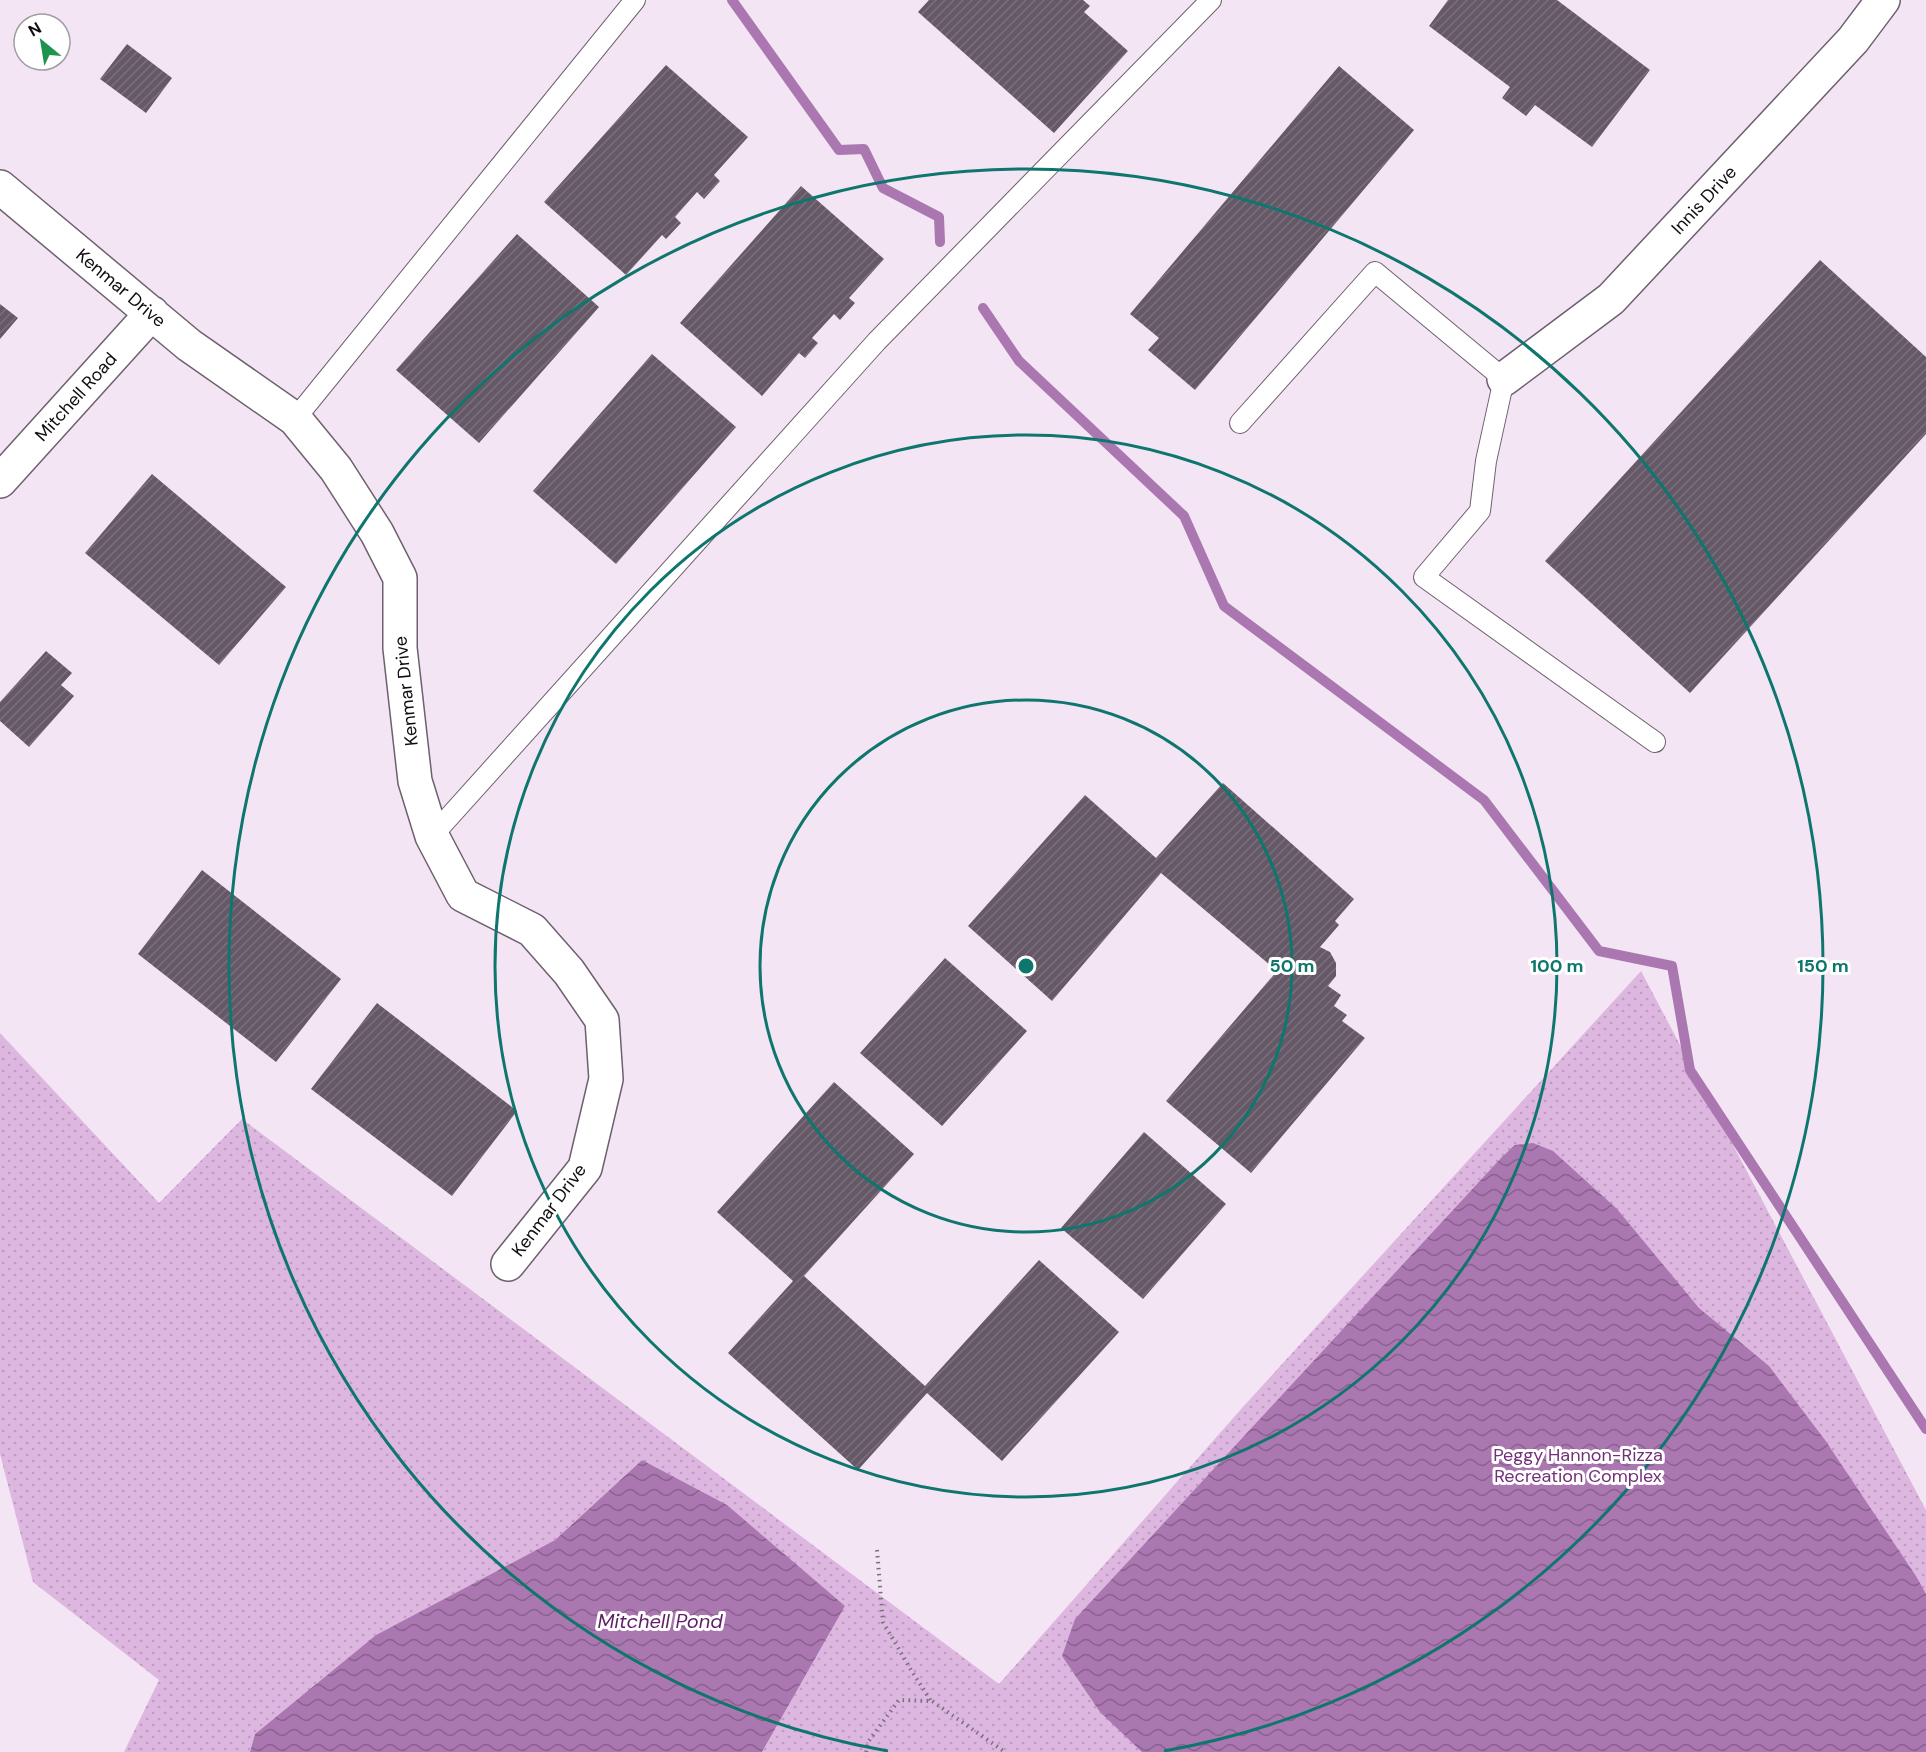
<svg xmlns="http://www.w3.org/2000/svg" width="1926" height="1752" viewBox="0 0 1926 1752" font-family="'DM Sans',sans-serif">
<defs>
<pattern id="park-dots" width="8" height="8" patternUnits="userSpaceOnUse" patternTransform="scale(1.5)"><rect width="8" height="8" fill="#ddb7e0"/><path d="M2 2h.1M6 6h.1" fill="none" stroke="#bd9cbf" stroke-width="1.8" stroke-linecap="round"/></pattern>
<pattern id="water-waves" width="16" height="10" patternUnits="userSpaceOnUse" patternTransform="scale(1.5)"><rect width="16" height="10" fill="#ab77b1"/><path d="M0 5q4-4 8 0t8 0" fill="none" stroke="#8a608f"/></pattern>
<pattern id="building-hatch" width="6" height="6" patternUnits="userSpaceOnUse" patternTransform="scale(1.5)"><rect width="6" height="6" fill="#665967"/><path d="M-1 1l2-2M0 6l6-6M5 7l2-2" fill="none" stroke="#7a707b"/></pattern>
</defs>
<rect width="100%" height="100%" fill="#f4e5f5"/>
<path fill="url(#park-dots)" d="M1641,971L1926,1510V1752H762L845,1606L642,1460L555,1540L376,1635L255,1734L250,1752H124L159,1680L33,1582L0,1454V1033L159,1203L242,1119L999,1684L1242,1408Z"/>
<path fill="url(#water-waves)" d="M1533,1143L1553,1151L1617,1209L1699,1308L1769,1366L1825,1440L1916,1576L1926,1594V1752H1142L1100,1712L1062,1656L1075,1619L1502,1157L1515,1145Z
M642,1460L727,1505L845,1606L762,1752H250L255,1734L376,1635L555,1540Z"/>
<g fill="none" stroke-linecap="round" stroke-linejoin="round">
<path stroke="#ab77b1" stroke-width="10" d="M732,0L839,150L864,149L883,188L939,217L940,242
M983,308L1019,361L1184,516L1224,606L1484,800L1599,951L1672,966L1690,1070L1926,1429"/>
</g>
<path fill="url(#building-hatch)" d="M929,0H1083L1090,6L1084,12L1128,51L1054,133L918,12Z
M1448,0H1557L1650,70L1592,147L1535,105L1526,116L1502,98L1510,87L1429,26Z
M127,44L172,78L146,113L100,79Z
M666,65L748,137L714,175L720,181L704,199L697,192L675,217L681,223L666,239L662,235L626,275L544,202Z
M1339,66L1414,130L1195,390L1148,350L1159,338L1130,314Z
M801,186L884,259L849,298L855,303L840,320L834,314L812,338L818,343L805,358L799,353L762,396L680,323Z
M517,234L599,307L479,443L396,370Z
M1820,260L1926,357V434L1690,693L1545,561Z
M0,304L18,318L0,339Z
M652,354L736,427L616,564L533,491Z
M152,474L286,587L219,665L85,553Z
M46,651L72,673L61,685L74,696L29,747L0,721V702Z
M1223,783L1354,899L1335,921L1339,925L1320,947L1330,952L1336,963V976L1328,986L1341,995L1334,1006L1347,1015L1342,1021L1365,1038L1251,1173L1166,1101L1277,971L1161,873L1052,1001L968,926L1085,795L1156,858Z
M202,870L341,979L276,1062L138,954Z
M945,958L1027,1031L942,1126L860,1053Z
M377,1003L517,1111L452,1196L311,1089Z
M834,1082L914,1154L804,1276L925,1386L1039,1260L1119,1332L1002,1461L927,1393L858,1470L728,1353L793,1281L717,1212Z
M1144,1132L1226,1204L1143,1299L1061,1228Z"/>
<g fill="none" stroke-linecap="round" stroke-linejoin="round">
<defs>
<path id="service" d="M295,419L635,0
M1240,423L1375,272L1504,379L1486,461L1480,511L1424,577L1655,742
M432,836L877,341L1211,0"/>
<path id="minor" d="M0,187L189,345L295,419L336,469L377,533L400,578V648L415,781L432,836L463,895L532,930L569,972L602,1020L606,1079L585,1168L508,1264
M1504,379L1611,299L1853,40L1883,0
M0,481L152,313"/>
</defs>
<use href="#service" stroke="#6d606f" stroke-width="22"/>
<use href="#minor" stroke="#6d606f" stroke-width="36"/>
<path stroke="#79707a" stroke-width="4" stroke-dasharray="1.5 4.5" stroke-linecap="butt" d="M877,1550L883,1622L911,1670L931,1701
M866,1752L868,1742L899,1700L932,1701L1005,1752"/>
<use href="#service" stroke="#fff" stroke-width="20"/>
<use href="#minor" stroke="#fff" stroke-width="33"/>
</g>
<g fill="none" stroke="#0f766e" stroke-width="3">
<circle cx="1026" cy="966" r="266"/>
<circle cx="1026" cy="966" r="531"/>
<path d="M888 1751A797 797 0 1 1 1164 1751"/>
</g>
<g text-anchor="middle" stroke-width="6" stroke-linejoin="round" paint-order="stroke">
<g font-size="18" fill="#100c11" stroke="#fff">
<text transform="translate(1704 200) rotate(-47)" y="6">Innis Drive</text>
<text transform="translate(121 288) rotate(40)" y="6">Kenmar Drive</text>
<text transform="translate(76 397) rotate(-48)" y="6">Mitchell Road</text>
<text transform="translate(406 691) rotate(-96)" y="6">Kenmar Drive</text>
<text transform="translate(549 1210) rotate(-53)" y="6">Kenmar Drive</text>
</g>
<g font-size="18" fill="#713078" stroke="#fff">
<text x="1578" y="1461">Peggy Hannon-Rizza<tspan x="1578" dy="21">Recreation Complex</tspan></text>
</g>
<g font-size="20" font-style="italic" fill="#5f1e67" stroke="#fff">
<text x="660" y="1628">Mitchell Pond</text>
</g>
</g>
<circle cx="1026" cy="966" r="9" fill="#0f766e" stroke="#fff" stroke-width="3"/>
<g font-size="18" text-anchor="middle" font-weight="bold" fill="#0f766e" stroke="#fff" stroke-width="6" stroke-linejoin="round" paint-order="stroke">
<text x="1292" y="972">50 m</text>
<text x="1557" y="972">100 m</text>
<text x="1823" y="972">150 m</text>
</g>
<g transform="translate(42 42) rotate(330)"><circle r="28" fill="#ffffff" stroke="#9f9ea0" stroke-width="1.5"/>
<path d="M0-4.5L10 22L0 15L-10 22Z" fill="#1d934e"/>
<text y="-9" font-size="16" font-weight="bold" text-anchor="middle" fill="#100c11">N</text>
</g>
</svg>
